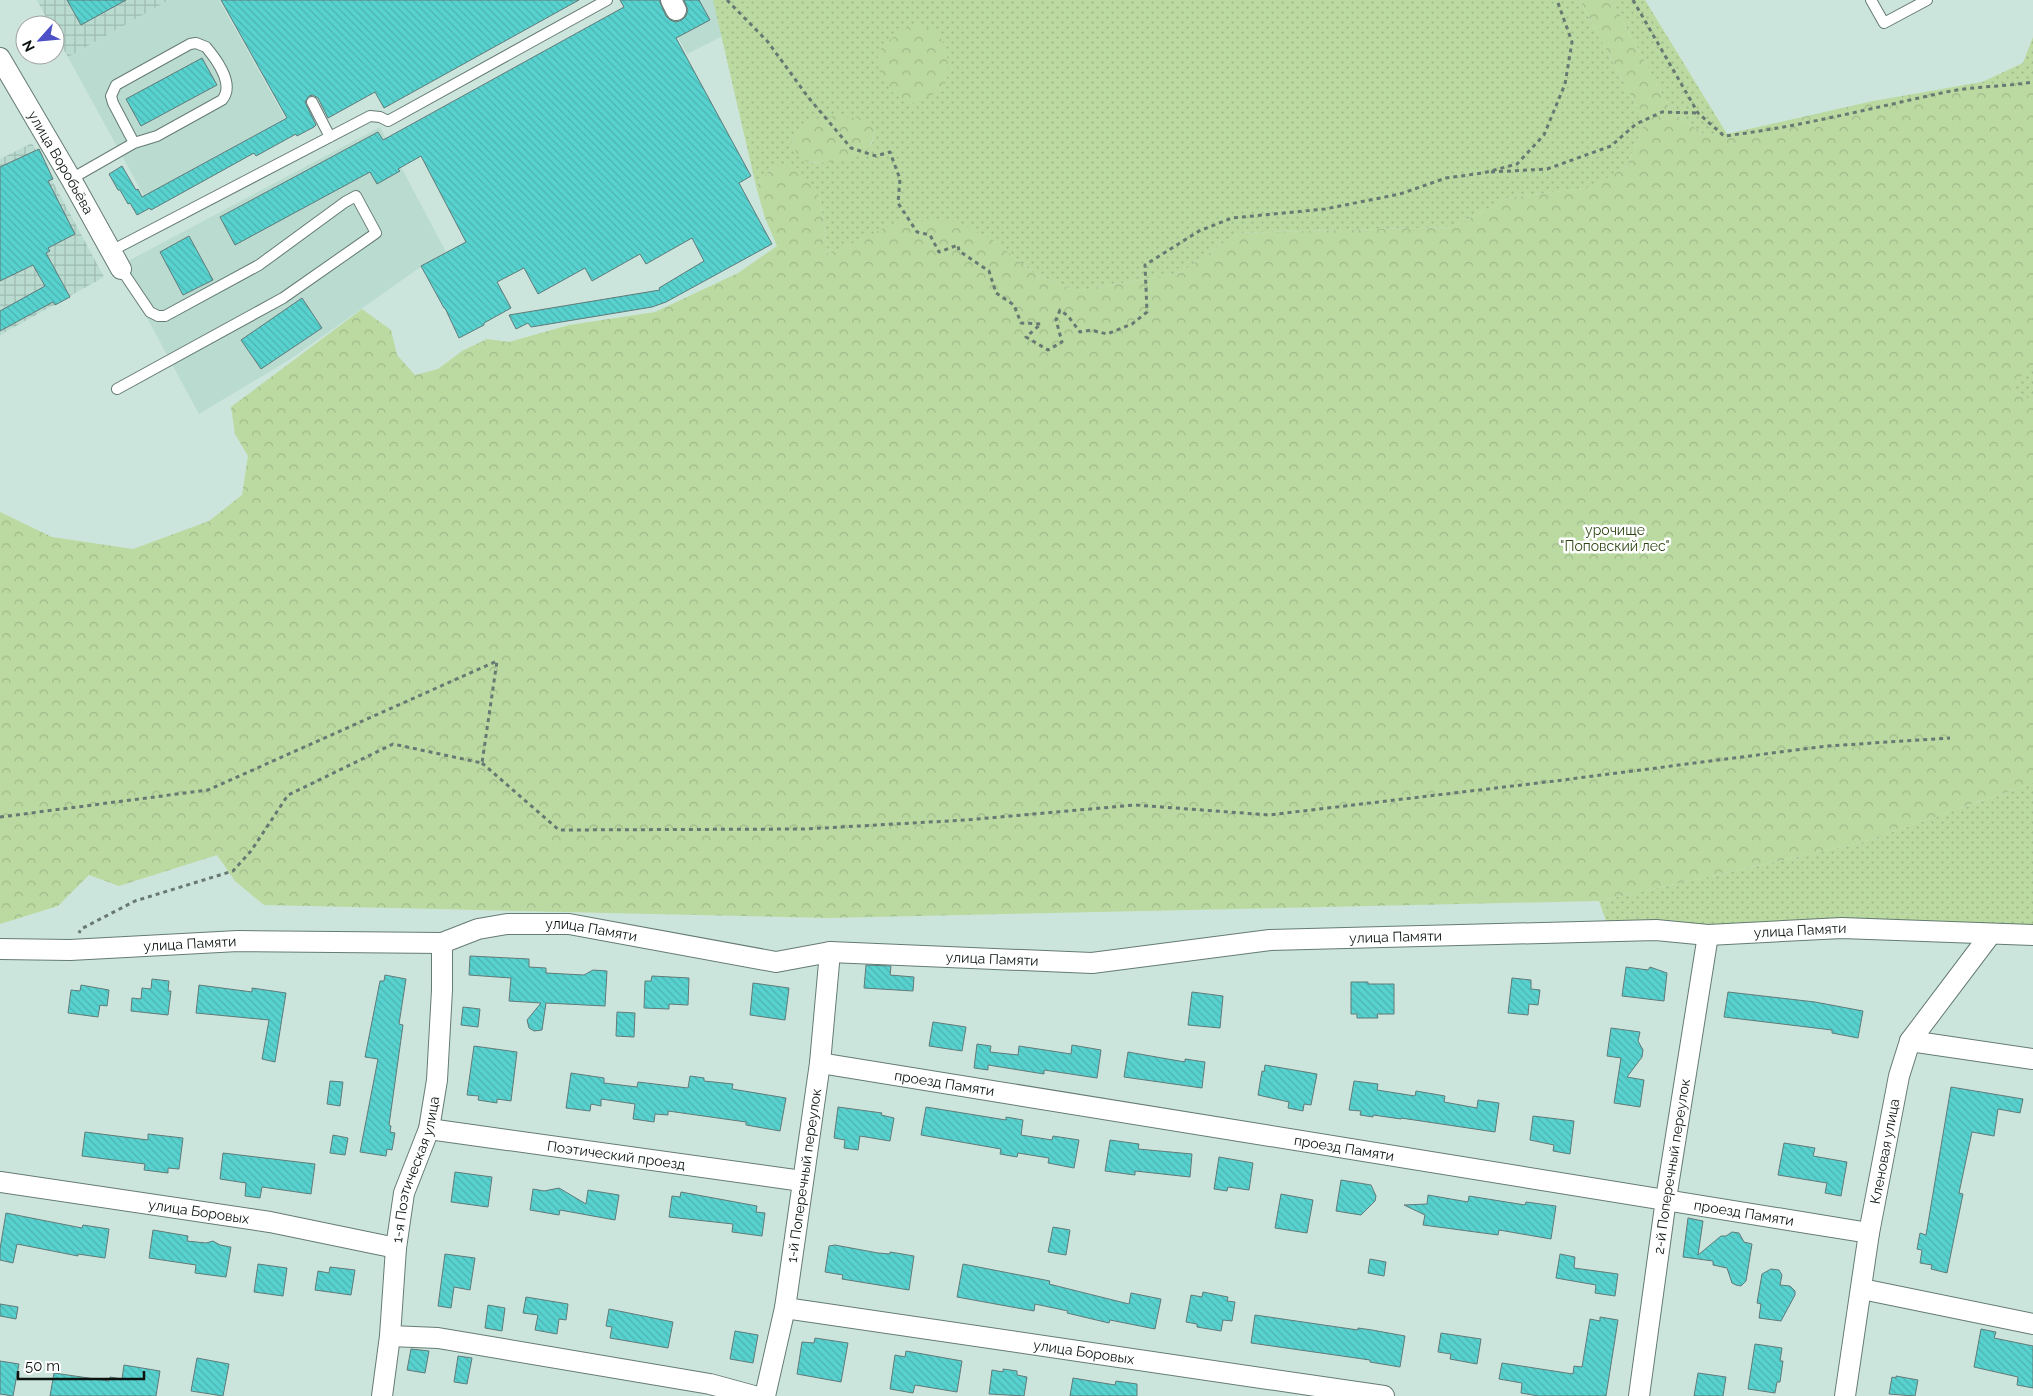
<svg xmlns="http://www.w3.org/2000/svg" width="2033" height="1396" viewBox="0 0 2033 1396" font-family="Raleway,sans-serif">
<defs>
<pattern id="industrial-grid" width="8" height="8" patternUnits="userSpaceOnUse" patternTransform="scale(1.25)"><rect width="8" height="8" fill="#badbd0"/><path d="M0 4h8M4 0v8" fill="none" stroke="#9fbbb2"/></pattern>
<pattern id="grass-dots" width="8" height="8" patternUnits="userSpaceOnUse" patternTransform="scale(1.25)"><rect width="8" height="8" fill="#bbdaa1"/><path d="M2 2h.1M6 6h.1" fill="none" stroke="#9fba8a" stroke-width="1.8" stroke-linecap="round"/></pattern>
<pattern id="forest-crowns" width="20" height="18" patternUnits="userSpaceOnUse" patternTransform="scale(1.25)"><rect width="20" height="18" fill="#bbdaa1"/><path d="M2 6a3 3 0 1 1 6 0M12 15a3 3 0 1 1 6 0" fill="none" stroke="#9fba8a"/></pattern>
<pattern id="building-back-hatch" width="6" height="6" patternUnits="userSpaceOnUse" patternTransform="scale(1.25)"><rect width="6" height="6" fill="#58d2cf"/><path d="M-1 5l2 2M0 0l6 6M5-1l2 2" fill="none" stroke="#4bb3b1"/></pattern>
</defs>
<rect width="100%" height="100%" fill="#cce5dc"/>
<path fill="#badbd0" d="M169,0H219L285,118L144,196L68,57Z
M657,0H794L687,54Z
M380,127L446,252L419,268L289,360L199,414L119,266Z"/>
<path fill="url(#industrial-grid)" d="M37,0H169L68,57L55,34V25H50Z
M32,143L104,277L0,335V159Z"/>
<path fill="url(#grass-dots)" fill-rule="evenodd" d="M713,0H1580L1645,122L1627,166L1594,187L1508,198L1453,227L1238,233L1180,273L1076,291L1036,275L992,239L901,221L828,255L820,198L774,165L756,186ZM869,119L875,131L872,144C856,151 814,174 799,156C796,153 794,146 792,142L804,123Z
M1612,0H1645L1727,134L1706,135L1672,113Z
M2033,37V81L1983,86L1982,82L2023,63Z
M2031,365H2033V401L2008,388Z
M2033,783V927L1611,935L1599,901L1860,843Z"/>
<path fill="url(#forest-crowns)" d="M1580,0H1612L1672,113L1706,135L1727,134L1873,101L1982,82L1983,86L2033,81V365L2009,388L2033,401V783L1860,843L1599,901L827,918L264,905L235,881L217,855L119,886L89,875L58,906L0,924V512L52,537L133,549L209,521L242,495L248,456L235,434L231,407L362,309L391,330L397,355L415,375L438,369L462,351L487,339L509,342L569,325L655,312L738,273L777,246L765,218L756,186L774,165L798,168L820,198L828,255L901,220L957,222L992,239L1036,275L1076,291L1180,273L1238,233L1453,227L1508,198L1593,187L1627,166L1645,122Z
M915,25C922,26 932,29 937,34C948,44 953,77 942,88C936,94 919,100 911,104C892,93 892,94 881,75C868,48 895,35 915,25Z
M833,116L869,119L875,130C873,140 871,148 863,154C851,160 817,165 805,161C797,158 795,149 792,142L804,123Z"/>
<path fill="url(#building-back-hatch)" stroke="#617a79" d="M67,0H126L81,25Z
M221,0H579L384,108L375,92L328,118L318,98L313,95L309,96L305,102L316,125L314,127L297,136L296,134L256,156L254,153L151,210L150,208L137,215L130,203L128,204L120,190H118L109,174L122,166L136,190L138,189L142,197L287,118Z
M620,0H659L666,16L670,20L676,22L682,20L686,16L688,10L684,0H699L710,20L676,38L751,176L739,183L772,244L666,302L652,307L531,327L528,323L516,329L509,315L660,290L659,288L704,261L692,238L646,264L640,254L592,281L585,268L538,294L524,268L497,282L511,308L484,323V325L459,338L445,308H444L421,266L466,242L421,156L398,169L400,171L377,184L370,172L235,245L220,217L378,132L383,140L624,7Z
M202,58L217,85L141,126L126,99Z
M39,149L53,179L48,181L75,234L48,248L50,251L46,253L70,297L55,305L53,302L0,331V311L45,286L33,265L0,281V167Z
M189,236L213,280L183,295L160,252Z
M302,298L322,328L261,369L241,340Z
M470,956L529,959V967L546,968V973L584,975L593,970L607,971L605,1006L546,1003L542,1030L534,1031L529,1028L527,1020L541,1003L509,1001L511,978L469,975Z
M866,965L891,966L890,975L914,977L913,991L864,988Z
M1626,967L1648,970L1650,967L1667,973L1664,1001L1622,996Z
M385,975L406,979L399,1024L403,1025L389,1125L391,1126L390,1132L395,1133L392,1150L387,1149L386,1156L360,1152L378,1059L365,1057L380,981H384Z
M652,976L689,978L688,1005L669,1004V1009L644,1008L645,981H651Z
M1512,978L1531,980V989L1540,990L1538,1005L1529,1004L1528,1015L1508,1013Z
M152,979L169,981L168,991H171L168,1015L131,1011L132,998L141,999L142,988L151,989Z
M1351,982H1368V984H1394V1014H1377L1378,1018H1357V1014H1351Z
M753,983L789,988L785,1020L750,1015Z
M81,985L109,990L107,1006L100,1005L98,1017L68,1013L71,990L80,991Z
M199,985L252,992V988L286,993L275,1062L262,1059L269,1020L196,1013Z
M1192,992L1223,996L1220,1028L1188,1025Z
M1728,992L1815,1002L1863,1011L1858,1038L1832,1033V1030L1724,1017Z
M463,1007L480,1009L478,1027L461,1025Z
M617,1012L635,1013L634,1037L616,1036Z
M933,1022L966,1027L962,1051L929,1046Z
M1611,1028L1640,1032L1638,1041L1643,1050L1642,1057L1627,1077L1644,1080L1640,1107L1614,1103L1621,1058L1607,1056Z
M977,1044L991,1046L990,1052L1018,1055L1019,1046L1071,1054L1072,1045L1101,1050L1097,1078L1044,1070V1074L988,1065V1070L974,1068Z
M474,1046L517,1052L511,1101L497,1099V1103L478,1100L479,1096L467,1095Z
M1128,1052L1185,1062V1059L1205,1062L1202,1088L1124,1077Z
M1265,1065L1317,1074L1311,1105L1304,1104L1303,1111L1288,1108L1289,1102L1258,1095L1262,1071L1264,1072Z
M571,1073L604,1078V1083L637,1087L638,1082L688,1088L690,1076L704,1078V1081L733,1084L732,1089L786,1098L780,1131L746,1125V1122L668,1111V1115L655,1114L654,1122L633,1119L635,1104L601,1099V1106L591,1104L590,1111L566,1108Z
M330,1081L343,1082L340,1106L327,1104Z
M1354,1081L1378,1084L1377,1090L1415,1096L1416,1091L1445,1096L1444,1102L1477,1108L1478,1100L1499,1103L1495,1132L1401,1118V1119L1373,1115V1117L1360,1115L1361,1111L1349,1110Z
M1951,1087L2023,1099L2020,1113L1998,1109L1994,1136L1972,1132L1959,1193L1963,1194L1947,1273L1931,1269L1932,1265L1920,1263L1922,1250L1917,1249L1920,1233L1926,1235Z
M838,1107L882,1113L881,1115L894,1118L890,1141L860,1136L858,1150L844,1148L845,1140L834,1138Z
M926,1107L1006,1120V1117L1023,1120L1021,1135L1052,1140L1053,1136L1079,1140L1074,1168L1048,1163L1049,1158L1018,1153L1017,1157L1000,1154L1001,1149L921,1135Z
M1533,1116L1574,1121L1570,1154L1553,1151L1554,1145L1530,1140Z
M85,1132L148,1140V1134L183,1138L179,1169L168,1168V1173L144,1170L145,1164L82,1156Z
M333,1135L348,1138L345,1155L330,1153Z
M1110,1140L1139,1144L1138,1149L1192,1154L1190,1177L1135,1171V1175L1105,1171Z
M1784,1143L1815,1148L1813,1156L1847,1162L1841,1196L1825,1193L1827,1183L1778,1175Z
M223,1153L315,1164L311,1194L262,1187L260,1198L245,1196L246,1183L220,1179Z
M1219,1157L1253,1163L1249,1190L1228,1187L1227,1191L1214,1189Z
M455,1172L492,1177L488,1207L451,1202Z
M1341,1180L1371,1185L1376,1196L1375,1201L1361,1215L1336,1211Z
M559,1188L586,1204L588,1190L619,1195L615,1220L560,1210L559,1215L530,1210L533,1189L544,1191Z
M681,1192L757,1206L756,1212L765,1213L762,1236L732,1232L733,1224L669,1217L672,1196L680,1197Z
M1281,1194L1313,1200L1307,1233L1275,1228Z
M1428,1195L1468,1202L1469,1196L1525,1205L1526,1202L1556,1206L1551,1239L1499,1230L1498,1235L1423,1225L1425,1215L1404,1205L1427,1204Z
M6,1213L82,1228L83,1225L109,1229L105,1258L78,1254V1256L17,1244L13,1263L0,1260V1249Z
M1688,1218L1703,1221L1698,1255L1721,1236H1726L1732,1232L1739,1233L1744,1242L1752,1244L1746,1281L1741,1286L1736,1285L1732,1283L1727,1268L1713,1265V1261L1683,1257Z
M1053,1227L1070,1230L1066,1255L1048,1252Z
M153,1230L188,1236L187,1241L206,1243L213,1241L220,1245L231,1247L226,1277L195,1273L196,1265L149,1258Z
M835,1245L878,1253L890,1254V1252L914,1256L909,1290L842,1279L843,1275L825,1272L829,1246Z
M445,1254L475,1258L470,1290L454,1287L451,1308L438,1306Z
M1560,1254L1575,1257L1574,1268L1618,1274L1615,1296L1595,1293L1596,1285L1556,1278Z
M1370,1259L1386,1262L1384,1276L1368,1273Z
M258,1264L287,1268L283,1296L254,1292Z
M963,1264L1050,1281L1049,1284L1129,1304L1131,1293L1161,1299L1155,1329L1110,1320L1109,1323L1067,1313L1068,1311L1035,1304L1034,1311L957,1297Z
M330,1267L355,1270L351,1295L315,1290L318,1271L329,1273Z
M1771,1269L1779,1270L1782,1275L1780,1285L1790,1286L1795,1291V1295L1781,1321L1759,1318L1761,1304L1757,1303L1762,1274Z
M1203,1292L1228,1297L1227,1301L1235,1302L1232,1321L1223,1320L1221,1331L1197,1327V1324L1186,1322L1191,1295L1202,1297Z
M526,1297L568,1304L566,1320L559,1319L557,1334L535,1330L538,1315L523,1313Z
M0,1304L18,1307L16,1319L0,1316Z
M488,1305L505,1308L502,1331L485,1328Z
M609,1309L673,1322L668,1348L610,1338L612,1327L606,1326Z
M1255,1315L1358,1330V1328L1372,1330L1405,1336L1400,1367L1370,1362V1360L1251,1343Z
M1600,1317L1618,1320L1606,1396H1538L1521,1393L1522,1383L1499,1379L1502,1363L1573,1374L1574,1366L1582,1367L1590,1319L1600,1321Z
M1981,1329L1996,1332L1994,1338L2033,1346V1388L2017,1385L2018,1377L1974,1367Z
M735,1331L758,1335L753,1363L730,1359Z
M1441,1333L1481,1339L1477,1364L1450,1359L1451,1354L1438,1352Z
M815,1338L848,1343L841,1382L797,1374L802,1342L814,1343Z
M1755,1344L1782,1348L1780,1361H1783L1780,1382H1777L1775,1393L1748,1389Z
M411,1349L429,1351L425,1373L407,1370Z
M906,1351L962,1361L957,1392L915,1385L913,1393L890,1389L895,1355L905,1357Z
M458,1356L472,1358L467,1384L454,1382Z
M197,1358L229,1364L223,1396L191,1391Z
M0,1361L19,1364L13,1396L0,1394Z
M124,1365L160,1371L156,1396H50L54,1373L109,1381L110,1377L122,1379Z
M1003,1369L1017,1371V1375L1027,1377L1024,1396L989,1394L992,1370L1003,1372Z
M1698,1373L1726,1377L1723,1396H1694Z
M1896,1376L1918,1380L1915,1396L1889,1394L1892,1377L1896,1378Z
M1073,1378L1115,1385L1116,1381L1137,1384V1396H1070Z"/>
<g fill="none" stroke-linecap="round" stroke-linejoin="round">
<defs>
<path id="lane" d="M1871,0L1884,23L1927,0
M312,102L330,137
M71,179L134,143L157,136L222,100C235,85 217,60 206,47L196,43L190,44L116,85L111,96L113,103L134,143
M111,251L370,116L380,117L388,121L607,0
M117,389L283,298L376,233L356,196L345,202L259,265L165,316H158L150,312L121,269"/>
<g id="street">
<path d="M671,0L676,10"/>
<path id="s1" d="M0,58L71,179L121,269"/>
<path id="s2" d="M0,949L70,950L238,941L442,943L478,929L507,924H569L776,962L830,952L1092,963L1270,940L1656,930L1708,935L1842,928L2033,935"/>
<path d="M1910,1041L2033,1059"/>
<path id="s3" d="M820,1063L1869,1233"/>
<path id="s4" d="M429,1129L802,1181"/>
<path id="s5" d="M0,1182L270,1222L396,1248"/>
<path d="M1862,1289L2033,1324"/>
<path id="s6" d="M785,1308L1384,1396"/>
<path d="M390,1336L438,1338L710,1384L754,1396"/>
<path id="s7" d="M382,1396L390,1336L396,1248L404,1193L429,1129L437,1080L442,990V943"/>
<path id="s8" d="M765,1396L785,1308L820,1063L830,952"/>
<path id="s9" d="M1639,1396L1666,1199L1708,935"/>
<path id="s10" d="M1845,1396L1869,1233L1899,1076L1910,1041L1990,935"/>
</g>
</defs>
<use href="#lane" stroke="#657b74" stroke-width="12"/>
<use href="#street" stroke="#657b74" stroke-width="22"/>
<path stroke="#687872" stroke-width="3" stroke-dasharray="4 4" stroke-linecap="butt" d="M727,0L768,42L808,97L851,148L876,156L890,152L900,179L898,203L917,232L930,235L939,252L958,245L959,251L989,271L996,293L1014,305L1021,323L1041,324L1026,337L1048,350L1062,342L1056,320L1060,310L1068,316L1080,332L1091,330L1107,334L1132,324L1147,312L1145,265L1199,231L1232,218L1325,209L1400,194L1446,178L1483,173L1517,164L1544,135L1565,84L1572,42L1557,0
M1633,0L1698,113L1724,136C1799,127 1872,108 1946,92C1974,86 2004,87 2033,82
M1491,172L1547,169L1611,146L1636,124L1662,112L1697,113
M482,763L559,830L805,829L966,820L1135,805L1269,815L1555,781L1827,746L1950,738
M0,817L208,790L497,661L482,763L393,744L288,795L251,851L233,871L135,901L81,929L79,933"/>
<use href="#lane" stroke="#fff" stroke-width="10"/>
<use href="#street" stroke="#fff" stroke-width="20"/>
</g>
<g text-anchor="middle" stroke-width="5" stroke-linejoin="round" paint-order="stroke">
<g font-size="14" fill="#0b1411" stroke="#fff">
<text dy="5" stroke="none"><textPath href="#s1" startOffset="121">улица Воробьёва</textPath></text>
<text dy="5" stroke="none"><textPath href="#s2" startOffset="595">улица Памяти</textPath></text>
<text dy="5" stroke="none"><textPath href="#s2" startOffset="1810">улица Памяти</textPath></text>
<text dy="5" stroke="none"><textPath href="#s2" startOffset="1405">улица Памяти</textPath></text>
<text dy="5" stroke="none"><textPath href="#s2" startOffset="190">улица Памяти</textPath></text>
<text dy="5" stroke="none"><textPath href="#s2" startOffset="1000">улица Памяти</textPath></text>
<text dy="5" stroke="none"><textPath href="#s3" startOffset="126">проезд Памяти</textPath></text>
<text dy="5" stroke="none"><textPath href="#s3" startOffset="531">проезд Памяти</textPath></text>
<text dy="5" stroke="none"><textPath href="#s10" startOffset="248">Кленовая улица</textPath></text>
<text dy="5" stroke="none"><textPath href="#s4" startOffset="189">Поэтический проезд</textPath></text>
<text dy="5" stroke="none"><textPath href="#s9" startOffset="232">2-й Поперечный переулок</textPath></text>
<text dy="5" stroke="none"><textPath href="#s7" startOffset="230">1-я Поэтическая улица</textPath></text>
<text dy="5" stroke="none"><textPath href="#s8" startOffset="224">1-й Поперечный переулок</textPath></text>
<text dy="5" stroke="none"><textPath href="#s5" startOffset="201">улица Боровых</textPath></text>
<text dy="5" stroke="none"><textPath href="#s3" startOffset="936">проезд Памяти</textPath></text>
<text dy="5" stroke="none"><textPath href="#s6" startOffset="302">улица Боровых</textPath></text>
</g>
<g font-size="14" fill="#2f4713" stroke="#fff">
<text x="1615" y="535">урочище<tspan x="1615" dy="16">"Поповский лес"</tspan></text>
</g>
</g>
<g transform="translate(40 40) rotate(243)"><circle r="24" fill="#ffffff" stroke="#9da1a0"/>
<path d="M0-4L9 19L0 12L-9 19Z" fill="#4d50c6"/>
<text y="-8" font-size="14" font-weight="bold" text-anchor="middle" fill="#0b1411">N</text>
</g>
<path d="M18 1371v8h126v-8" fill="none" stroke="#0b1411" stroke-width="2.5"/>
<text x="25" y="1371" font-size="15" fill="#0b1411" stroke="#ffffff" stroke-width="4" paint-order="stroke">50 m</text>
</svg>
